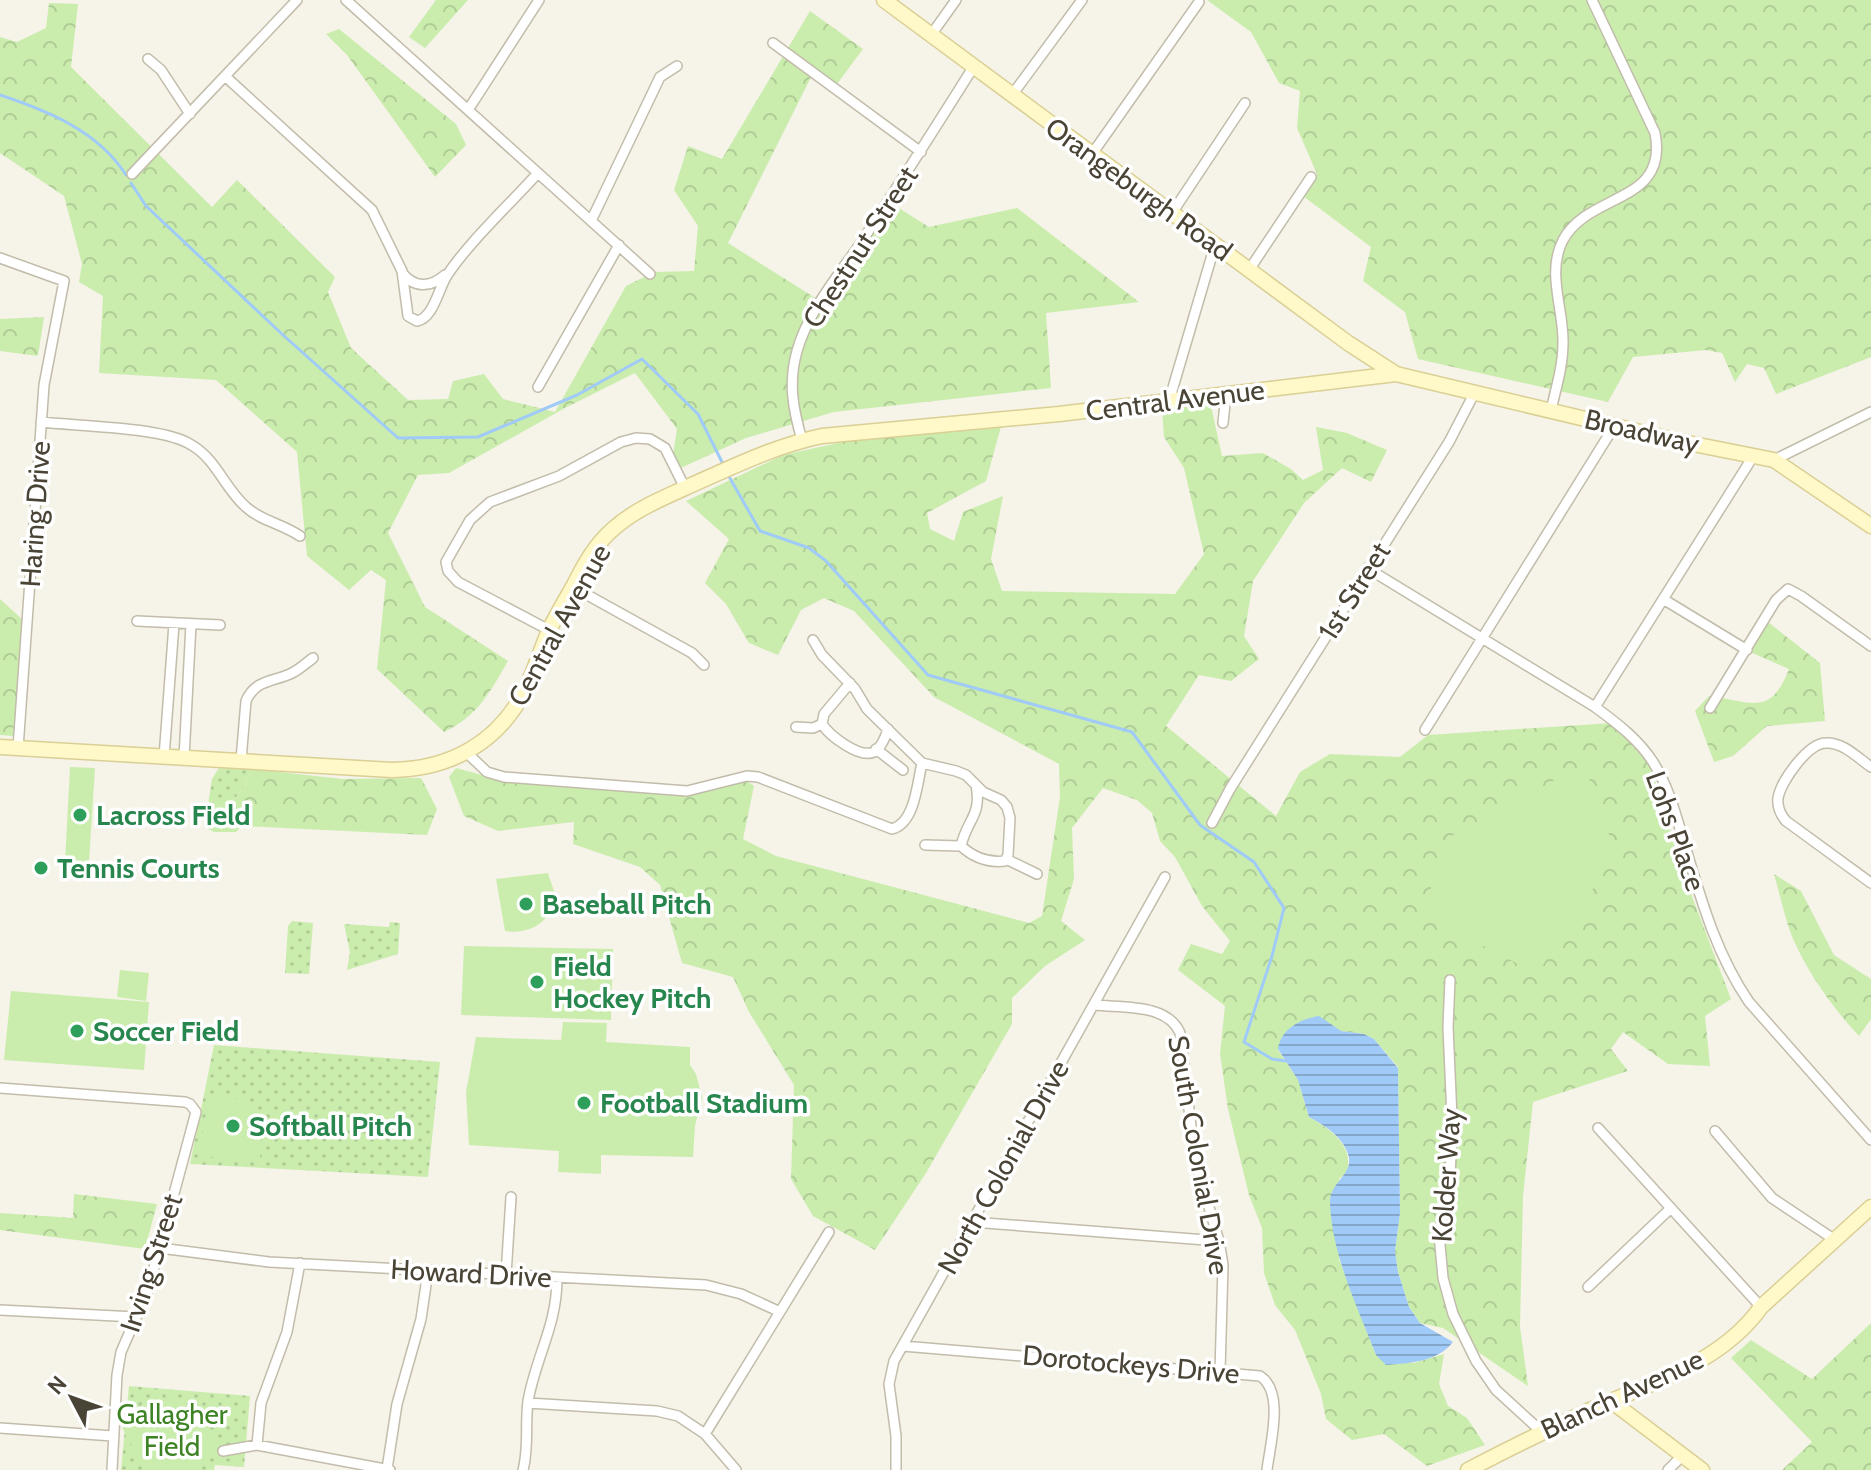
<svg xmlns="http://www.w3.org/2000/svg" width="1871" height="1470" viewBox="0 0 1871 1470" font-family="Cabin,sans-serif">
<defs>
<pattern id="grass-dots" width="8" height="8" patternUnits="userSpaceOnUse" patternTransform="scale(2)"><rect width="8" height="8" fill="#caedae"/><path d="M2 2h.1M6 6h.1" fill="none" stroke="#afcc96" stroke-width="1.8" stroke-linecap="round"/></pattern>
<pattern id="forest-crowns" width="20" height="18" patternUnits="userSpaceOnUse" patternTransform="scale(2)"><rect width="20" height="18" fill="#caedae"/><path d="M2 6a3 3 0 1 1 6 0M12 15a3 3 0 1 1 6 0" fill="none" stroke="#afcc96"/></pattern>
<pattern id="water-rules" width="6" height="5" patternUnits="userSpaceOnUse" patternTransform="scale(2)"><rect width="6" height="5" fill="#a0caf7"/><path d="M0 2.5h6" fill="none" stroke="#84a6c9"/></pattern>
</defs>
<rect width="100%" height="100%" fill="#f6f3e8"/>
<path fill="url(#grass-dots)" d="M219,768L251,769C240,798 238,798 211,810L206,818L212,779Z
M292,921L313,923L309,974L285,973L288,926Z
M390,922L400,923L398,954L347,970L350,952L344,924L389,927Z
M214,1045L440,1062L428,1177L190,1164Z
M129,1386L250,1396L244,1467L215,1465L214,1470H121Z"/>
<path fill="url(#forest-crowns)" d="M436,0H468L425,48L409,37Z
M1207,0H1871V357L1776,394L1764,368L1747,364L1735,382L1722,353L1706,350L1633,357L1608,402L1418,359L1405,312L1363,281L1371,247L1303,196L1317,174L1297,128L1300,91L1279,83L1251,32Z
M49,3L78,4L71,67L212,207L237,180L335,277L328,292L351,348L408,400L448,399L453,381L484,374L503,399L555,412L626,286L654,272L694,271L698,226L674,190L688,146L722,159L810,11L863,49L834,88L813,73L728,243L825,304L886,200L929,227L1017,208L1139,302L1046,313L1051,388L834,412L746,438L670,473L677,429L635,373L565,408L449,473L418,475L388,533L425,607L508,661C490,692 478,716 444,732L377,669L386,580L371,570L349,590L307,556L297,452L216,380L99,373L103,296L79,282L82,264L64,196L0,153V37L17,42L46,28Z
M339,29L456,124L466,145L435,177L347,55L326,34Z
M44,317L38,356L0,351V319Z
M1210,401L1222,456L1263,453L1291,469L1303,480L1323,470L1316,427L1347,433L1387,450L1371,482L1342,468L1304,503L1253,581L1244,636L1259,659L1231,681L1199,675L1166,726L1276,816L1300,772L1330,754L1400,757L1428,735L1612,723L1650,765L1688,886L1731,999L1705,1016L1710,1066L1668,1064L1623,1032L1611,1049L1628,1071L1533,1102L1523,1196L1520,1327L1528,1386L1443,1328L1420,1323L1409,1307L1398,1272L1395,1251L1400,1213L1398,1067L1374,1039L1364,1034L1341,1031L1278,1050L1298,1080L1309,1117C1330,1129 1354,1145 1347,1172L1339,1179V1259L1376,1355L1414,1363L1444,1354L1439,1384L1448,1406L1467,1418L1485,1445L1427,1466L1384,1434L1352,1440L1326,1419L1321,1394L1295,1330L1275,1305L1264,1273L1262,1228L1249,1195L1228,1109L1220,1054L1225,1006L1178,970L1191,944L1222,954L1230,941L1202,906L1175,857L1160,841L1152,813L1137,800L1103,788L1072,828L1074,879L1061,921L1085,940L1045,966L1012,998V1024L926,1173L875,1250L813,1216L791,1179L794,1085L749,1012L733,977L682,963L660,885L640,867L573,844L574,822L498,831L464,816L449,777L456,768L482,775L684,795L745,780L754,786L743,839L776,856L1029,923L1042,916L1060,797L1059,764L934,697L854,611L824,598L801,610L778,655L749,643L726,604L705,583L729,539L686,501L783,455L852,440L1002,423L986,481L927,513L930,529L954,541L963,512L1003,496L991,559L1002,591L1175,594L1204,554L1184,468L1164,437L1162,408Z
M0,599L23,620L13,736L0,735Z
M1768,622L1820,663L1825,721L1767,726L1733,756L1714,762L1695,711L1709,696C1751,701 1770,718 1789,669L1750,652Z
M251,769L343,779L421,778L437,809L427,835L242,826L236,832H214L208,829L206,818L211,810C238,798 240,798 251,769Z
M1774,874L1801,891L1834,955L1871,979V1019L1859,1036C1833,1008 1809,975 1793,939C1785,919 1780,895 1774,874Z
M74,1194L157,1204L145,1249L0,1230V1213L73,1218Z
M1871,1323V1470H1782L1812,1442L1731,1358L1751,1340L1812,1379Z"/>
<path fill="#caedae" d="M1584,764L1616,854L1537,974L1461,934L1426,901L1450,837Z
M70,767L95,768L89,862H65Z
M548,873C549,879 553,886 554,892C555,921 530,935 505,931L496,879Z
M464,946L613,949L611,1020L461,1015Z
M120,970L149,973L146,1001L117,997Z
M11,991L149,1002L144,1070L4,1060Z
M563,1022L607,1023L606,1042L690,1047V1065L696,1074L702,1097L695,1126L693,1157L601,1155V1174L558,1172L559,1151L469,1145L466,1092L476,1037L561,1040Z
M210,1094C263,1100 264,1110 260,1160L198,1156Z
M166,1400L186,1404L221,1444L189,1470H145L123,1429V1421Z"/>
<path fill="url(#water-rules)" d="M1319,1016L1341,1031L1364,1034L1374,1039L1398,1068L1400,1213L1395,1251L1398,1272L1409,1307L1420,1323L1453,1342C1437,1362 1411,1363 1386,1365L1376,1355C1357,1306 1332,1255 1330,1203C1329,1182 1355,1174 1348,1154C1342,1136 1324,1125 1309,1117L1298,1080L1278,1049C1281,1029 1300,1019 1319,1016Z"/>
<g fill="none" stroke-linecap="round" stroke-linejoin="round">
<path stroke="#a0caf7" stroke-width="3" d="M0,95C48,111 98,131 126,175
M131,183L146,206L283,335L398,438L478,437L577,395L642,359L698,414L724,466
M727,473L760,531L809,548L826,561L928,675L1132,732L1200,825L1254,862L1284,908L1272,956L1244,1042L1272,1059L1286,1061"/>
<defs>
<path id="street" d="M346,0L650,274
M931,35L956,0
M773,43L921,152
M148,59L161,70L190,114
M226,77L372,210L402,271L408,316L417,321C433,318 438,291 446,277C467,244 510,204 537,174
M1012,95L1082,0
M468,110L539,0
M1092,154L1199,2
M132,174L297,0
M1172,213L1245,103
M591,221L660,77L677,66
M0,258L64,281L44,385L18,748
M1249,270L1311,177
M403,274C416,289 431,287 445,275
M538,387L619,245
M1169,401L1215,245
M1551,410C1556,388 1563,366 1563,343C1564,309 1546,273 1563,240C1589,192 1669,204 1655,133L1592,0
M41,422C78,426 158,427 188,443C217,458 223,487 246,507C261,521 283,524 300,536
M1223,423L1226,394
M802,440C793,409 788,383 797,351C808,311 839,275 862,241C900,183 937,125 974,66
M1774,460L1871,412
M1367,568L1595,707C1617,723 1639,740 1653,762C1670,789 1677,819 1686,849C1702,903 1717,955 1749,1002L1871,1140
M573,587L692,653L704,665
M1663,599L1747,650
M137,621L220,625
M549,630L458,582L448,571L446,562L470,520L490,502L559,476L621,442L636,438L650,439L665,448L685,488
M813,640L822,655L855,689L867,709L922,763L956,771L966,775L983,792L1001,800L1007,807L1010,818L1008,855L1005,861C988,863 973,857 961,846C967,819 982,816 976,785
M850,683L824,714L822,724C829,735 859,759 874,752C881,748 886,736 888,729
M1595,707L1754,455
M1710,708L1776,600L1788,589L1801,596L1871,646
M796,727L813,728L822,724
M1425,730L1615,425
M876,749L903,770
M466,752L487,772L504,777L687,791L747,776L758,777L892,829C915,823 917,784 922,763
M164,757L174,624
M184,758L191,624
M241,760L246,701C255,680 272,682 290,674C299,670 306,663 313,658
M1871,767C1858,758 1843,742 1826,743C1808,743 1781,781 1778,798C1777,807 1780,814 1786,821L1871,883
M1212,823L1230,789L1449,442L1475,392
M925,845L961,846
M1006,859L1037,874
M1450,980L1448,1027L1452,1118L1450,1181L1439,1234L1443,1278L1453,1314L1476,1361L1496,1390L1542,1432
M1095,1005C1122,1008 1167,1003 1180,1033L1195,1160L1219,1241L1223,1265L1220,1372
M0,1088L185,1102L190,1104L196,1112L148,1290L121,1352L117,1375L112,1470
M1598,1128L1761,1307
M1715,1131L1772,1198L1835,1240
M972,1222L1219,1241
M160,1248L269,1262L706,1285L741,1294L778,1311
M506,1275L511,1197
M1588,1287L1671,1208
M0,1310L135,1317
M903,1346L1260,1376C1285,1392 1270,1444 1267,1470
M528,1403L657,1411L678,1416L705,1434L736,1470
M0,1428L113,1436
M705,1434L829,1232
M257,1445L261,1403L287,1332L300,1263
M223,1451L257,1445L390,1470
M387,1469L397,1404L421,1319L428,1271
M523,1470C529,1448 525,1424 528,1401C536,1356 557,1326 557,1278
M896,1470V1436L889,1384L894,1361L1165,877
M1668,1470L1683,1455"/>
<path id="secondary" d="M884,0L1348,343L1396,374
M0,747L392,770C450,769 498,743 525,690C534,672 540,652 548,633C555,617 565,601 574,585C584,565 595,545 612,530C634,510 659,500 685,488C730,468 774,446 822,436L1059,414L1396,374L1678,441L1774,460L1871,526
M1611,1401L1702,1470
M1468,1470C1508,1449 1549,1429 1590,1410C1650,1383 1722,1363 1761,1307L1871,1207"/>
</defs>
<use href="#street" stroke="#c2bcaa" stroke-width="12"/>
<use href="#secondary" stroke="#dacf94" stroke-width="17"/>
<use href="#street" stroke="#fff" stroke-width="9"/>
<use href="#secondary" stroke="#fff8c9" stroke-width="14"/>
</g>
<g fill="#2e9e5b" stroke="#fff" stroke-width="3">
<circle cx="80" cy="815" r="8"/>
<circle cx="41" cy="868" r="8"/>
<circle cx="526" cy="904" r="8"/>
<circle cx="537" cy="982" r="8"/>
<circle cx="77" cy="1031" r="8"/>
<circle cx="584" cy="1103" r="8"/>
<circle cx="233" cy="1126" r="8"/>
</g>
<g text-anchor="middle" stroke-width="7" stroke-linejoin="round" paint-order="stroke">
<g font-size="28" fill="#4a4436" stroke="#fff">
<text transform="translate(1139 189) rotate(36)" y="10">Orangeburgh Road</text>
<text transform="translate(860 247) rotate(-57)" y="10">Chestnut Street</text>
<text transform="translate(1175 400) rotate(-7)" y="10">Central Avenue</text>
<text transform="translate(1642 431) rotate(13)" y="10">Broadway</text>
<text transform="translate(35 514) rotate(-86)" y="10">Haring Drive</text>
<text transform="translate(1354 591) rotate(-58)" y="10">1st Street</text>
<text transform="translate(559 625) rotate(-61)" y="10">Central Avenue</text>
<text transform="translate(1676 831) rotate(70)" y="10">Lohs Place</text>
<text transform="translate(1199 1155) rotate(80)" y="10">South Colonial Drive</text>
<text transform="translate(1003 1167) rotate(-61)" y="10">North Colonial Drive</text>
<text transform="translate(1446 1175) rotate(-86)" y="10">Kolder Way</text>
<text transform="translate(151 1263) rotate(-72)" y="10">Irving Street</text>
<text transform="translate(471 1273) rotate(3)" y="10">Howard Drive</text>
<text transform="translate(1131 1364) rotate(5)" y="10">Dorotockeys Drive</text>
<text transform="translate(1622 1394) rotate(-25)" y="10">Blanch Avenue</text>
</g>
<g font-size="28" font-weight="bold" fill="#27864d" stroke="#fff" text-anchor="start">
<text x="96" y="825">Lacross Field</text>
<text x="57" y="878">Tennis Courts</text>
<text x="542" y="914">Baseball Pitch</text>
<text x="553" y="976">Field<tspan x="553" dy="32">Hockey Pitch</tspan></text>
<text x="93" y="1041">Soccer Field</text>
<text x="600" y="1113">Football Stadium</text>
<text x="249" y="1136">Softball Pitch</text>
</g>
<g font-size="28" fill="#3d8223" stroke="#fff">
<text x="172" y="1424">Gallagher<tspan x="172" dy="32">Field</tspan></text>
</g>
</g>
<g transform="translate(72 1398) rotate(311)" stroke="#ffffff" stroke-width="6" paint-order="stroke">
<path d="M0-6L14 30L0 20L-14 30Z" fill="#4a4436"/>
<text y="-12" font-size="22" font-weight="bold" text-anchor="middle" fill="#4a4436">N</text>
</g>
</svg>
